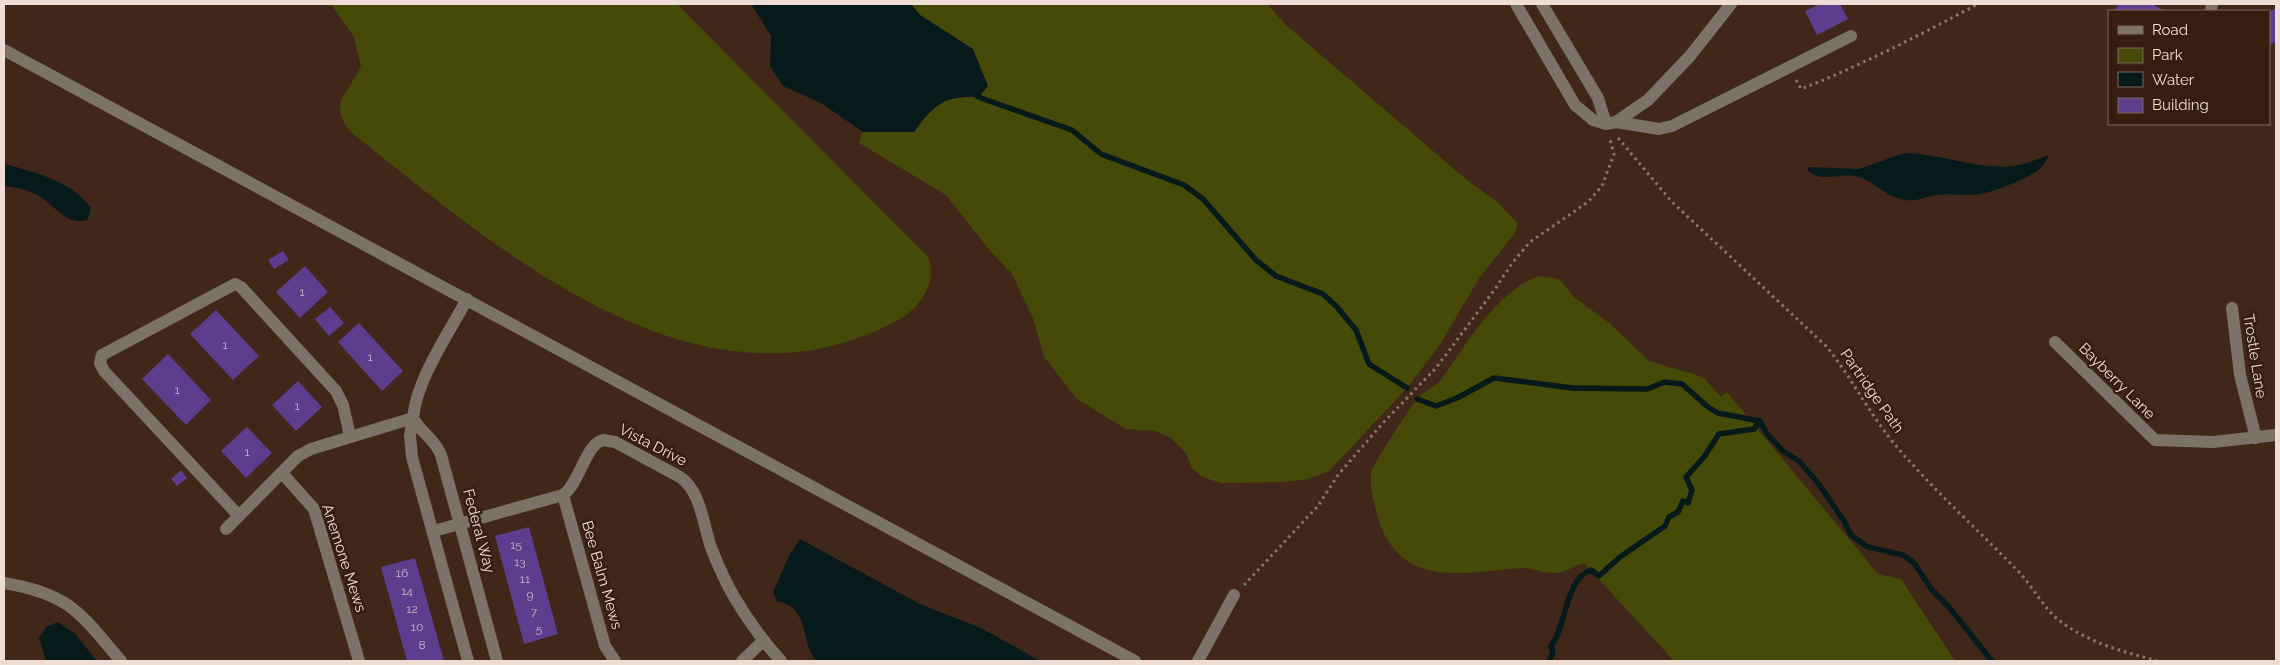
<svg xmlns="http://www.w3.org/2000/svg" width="2280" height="665" viewBox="0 0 2280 665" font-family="Raleway,sans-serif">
<rect width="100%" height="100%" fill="#40271a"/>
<path fill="#454a08" d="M331,4H677L928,257C938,283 920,309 896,321C699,427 498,249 352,133C327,106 347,94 361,67L354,37Z
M911,4H1267L1287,26L1467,180L1497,202L1518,224L1515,233L1480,277L1439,346L1407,388L1328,472L1308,479L1283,482L1221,483L1202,477L1192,468L1186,453L1170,437L1155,431L1126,429L1077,399L1044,357L1033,318L1012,274L991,252L946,195L859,143L863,132H914C936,103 942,97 979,97L973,49L920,15Z
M1538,276L1559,279L1574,297L1608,322L1649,361L1703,377L1721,397L1727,392L1878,574L1901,579L1955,661H1674L1584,563C1575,566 1565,572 1555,573C1544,574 1533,568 1521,568C1466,572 1402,590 1379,521C1375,507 1369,488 1371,473C1372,466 1411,406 1417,399C1425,390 1436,387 1443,377C1468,341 1496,293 1538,276Z"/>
<path fill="#071a1b" d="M751,4H911L920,15L973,49L988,86L979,97C943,95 934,105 914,132H863L821,103L783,86L770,66L771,36Z
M1904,153C1940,153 1976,170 2012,166C2024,165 2037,159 2049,155C2046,160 2043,167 2038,170C2027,179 1996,191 1981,194C1967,196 1950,193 1935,195C1925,197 1916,202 1906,200C1886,198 1873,179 1854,176C1839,173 1819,183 1807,170L1809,167L1859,169Z
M4,164C32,171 74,182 91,208L87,220C67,226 56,207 41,197C29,190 17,187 4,186Z
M800,539L920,604L981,628L1040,661H816C799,639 811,609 777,601L773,592L790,554Z
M58,622L75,634L97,661H46L39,638L46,627Z"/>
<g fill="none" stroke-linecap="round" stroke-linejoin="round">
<path stroke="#071a1b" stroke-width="5.5" d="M978,97L1072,130L1101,154L1184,185L1203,199L1256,260L1276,276L1323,294L1337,307L1356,330L1369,364L1407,388
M1417,399L1436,406L1457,398L1494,378L1573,388L1647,389L1665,382L1682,384L1708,407L1718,413L1760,421L1767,434L1783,451L1799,461L1818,483L1844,521L1851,535L1868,547L1903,555L1914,563L1932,590L1949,607L1992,661
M1549,661L1553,653L1551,646C1567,625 1565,579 1591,570L1599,576L1620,557L1665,526L1669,517L1678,512L1683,501L1688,503L1692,490L1686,477L1704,457L1719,434L1754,429L1760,421"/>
</g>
<path fill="#5d3d8d" d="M1820,4H1840L1848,19L1817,35L1805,11Z
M2118,4H2152L2165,11H2114Z
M2276,8V42L2269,45V12Z
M283,251L289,260L274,269L268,260Z
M305,266L328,292L300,318L276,292Z
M330,307L344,323L329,336L315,319Z
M216,310L259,356L233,380L190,334Z
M359,323L403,371L382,391L338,342Z
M168,354L211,400L186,425L142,379Z
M298,381L322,407L296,431L272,405Z
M247,427L272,453L246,478L221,451Z
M181,470L187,478L177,486L171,479Z
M529,527L558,634L524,644L495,536Z
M415,558L444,661H407L381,567Z"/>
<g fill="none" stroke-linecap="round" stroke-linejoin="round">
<path stroke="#8c776c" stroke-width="3" stroke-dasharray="2.5 4" stroke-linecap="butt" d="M1796,80L1801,89C1862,65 1920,35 1978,4
M1618,138L1672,202L1827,347C1851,377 1868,411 1892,441C1930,487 1977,529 2019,572C2033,587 2044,609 2060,621C2089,643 2124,652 2158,661
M1244,585L1318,506L1338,475L1382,424L1436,368L1495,289L1513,262L1530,242L1588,202L1602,186L1614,154L1610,139"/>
<path stroke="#7b7368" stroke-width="12" d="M1516,4L1575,105L1593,120L1606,124L1616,122L1648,100L1690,56L1731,4
M1542,4L1598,98L1606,124
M2211,11L2212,4
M4,50L1135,661
M1616,122L1659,129L1672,126L1851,36
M2232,308L2240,375L2256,438
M2055,342L2155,440L2213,442L2276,435
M282,473L314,509L359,661
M563,495L605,646L615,661
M239,516L104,371L100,363L102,355L235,284L241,287L336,391L343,405L350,436
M226,529L298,456L311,449L413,418C417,378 448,335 467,299
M434,531L563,495C580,483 585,445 603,440L615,442L680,477C702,492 703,527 712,550C718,565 725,581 733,595C747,619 763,641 781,661
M4,583C70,594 80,613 121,661
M468,661L412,457L410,436L413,418C421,433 435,439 441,455L497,661
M742,661L763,641
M1198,661L1234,595"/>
</g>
<g text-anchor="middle" stroke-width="5" stroke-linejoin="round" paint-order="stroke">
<g font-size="12" fill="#cab5c3">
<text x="302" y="296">1</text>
<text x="225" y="349">1</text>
<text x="370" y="361">1</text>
<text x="177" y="394">1</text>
<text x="297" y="410">1</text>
<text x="247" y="456">1</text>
<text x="516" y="549">15</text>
<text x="520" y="566">13</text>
<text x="402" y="577">16</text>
<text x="525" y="583">11</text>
<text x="407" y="595">14</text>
<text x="530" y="599">9</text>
<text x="412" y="613">12</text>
<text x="534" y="616">7</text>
<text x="417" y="631">10</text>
<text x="539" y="633">5</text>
<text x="422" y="649">8</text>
</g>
<g font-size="15" fill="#eeddd5" stroke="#351d10">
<text transform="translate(2255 356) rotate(81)" y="5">Trostle Lane</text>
<text transform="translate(2117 381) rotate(45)" y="5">Bayberry Lane</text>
<text transform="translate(1872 391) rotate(55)" y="5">Partridge Path</text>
<text transform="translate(653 445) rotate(27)" y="5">Vista Drive</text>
<text transform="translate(479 531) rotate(75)" y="5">Federal Way</text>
<text transform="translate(344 558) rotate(72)" y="5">Anemone Mews</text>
<text transform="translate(602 575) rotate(74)" y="5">Bee Balm Mews</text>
</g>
</g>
<rect width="2280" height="665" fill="none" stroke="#eeddd5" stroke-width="10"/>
<rect x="2108" y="10" width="162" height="115" fill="#351d10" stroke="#7f6a5f"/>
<rect x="2118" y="26" width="25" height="8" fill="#7b7368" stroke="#7f6a5f"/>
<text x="2152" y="35" font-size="15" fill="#eeddd5">Road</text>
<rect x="2118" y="48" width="25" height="15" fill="#454a08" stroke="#7f6a5f"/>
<text x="2152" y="60" font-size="15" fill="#eeddd5">Park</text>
<rect x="2118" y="72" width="25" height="15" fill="#071a1b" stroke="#7f6a5f"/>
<text x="2152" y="85" font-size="15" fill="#eeddd5">Water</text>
<rect x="2118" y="98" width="25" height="15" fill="#5d3d8d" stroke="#7f6a5f"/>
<text x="2152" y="110" font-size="15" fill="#eeddd5">Building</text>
</svg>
